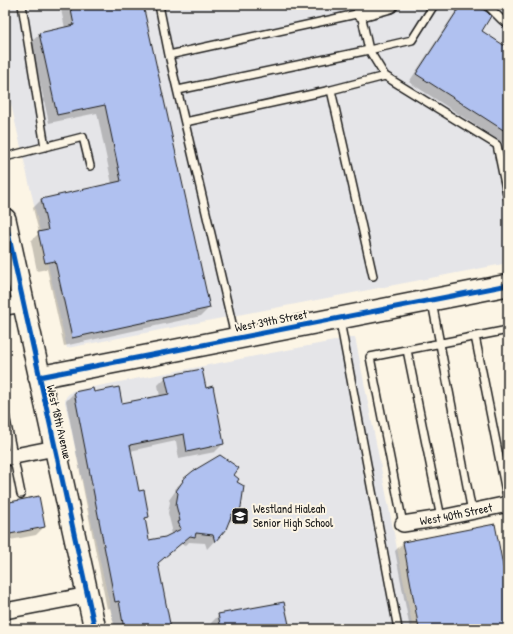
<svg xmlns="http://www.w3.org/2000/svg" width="513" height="634" viewBox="0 0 513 634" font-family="'Patrick Hand',sans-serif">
<rect width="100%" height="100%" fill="#fcf5e5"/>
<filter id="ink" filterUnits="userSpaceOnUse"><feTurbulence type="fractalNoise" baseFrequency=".025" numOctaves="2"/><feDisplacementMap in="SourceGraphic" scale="8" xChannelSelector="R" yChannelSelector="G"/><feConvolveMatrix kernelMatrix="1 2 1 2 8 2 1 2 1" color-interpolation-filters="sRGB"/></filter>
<g filter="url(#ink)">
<path fill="#e5e5e8" d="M5,5H508V284L503,264L67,348L5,78Z
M355,337L413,629H115L65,402L66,397L72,391Z"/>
<path fill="#0003" d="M60,5H142L209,308L201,316L64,346L47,269L37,271L31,241L39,233L33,208L41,200L112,184L97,113L49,123L31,42L40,34L65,28Z
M460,5H474L480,31L508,49V139L503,143L409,82Z
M166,377L205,389L223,444L215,452L179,459L176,441L130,451L138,492L148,517L144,520L148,541L165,538L172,535L170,531L172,529L168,513L170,502L169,500L176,490L174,489L194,472L232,475L236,482V516L227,524L226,528L207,549L205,543L189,542L186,545L181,544L157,564L170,629H115L110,608L107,609L66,401L74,393H93L122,405L160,397L158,385Z
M5,504L44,527L36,535L5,541Z
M403,543L508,598V629H410L395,551Z
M219,615L289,629H212L211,623Z"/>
<path fill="#b0c1f0" stroke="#1c1c1c" d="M70,5H143L210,308L72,338L55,261L45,263L38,232L48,230L41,199L121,181L105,105L57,115L39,33L74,25Z
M461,5H476L487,12L491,16L482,31L508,48V133L416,74Z
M202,369L206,388L213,386L224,444L187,452L184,434L130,445L139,491L144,490L149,517L145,518L149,540L165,537L181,529L178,522L180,521L176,505L178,493L176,491L183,481L182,480L193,471L220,455L239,468L234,475L239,479L237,482L244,486L241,507L237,517L232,514L226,529L215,542L213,535L196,533L195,537L190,536L158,563L171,629H124L119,601L115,602L74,392L93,388L94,392L119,387L122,403L169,394L165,376Z
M39,496L45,527L5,535V503Z
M495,524L508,592V629H419L403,542Z
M284,602L290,629H221L218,614Z"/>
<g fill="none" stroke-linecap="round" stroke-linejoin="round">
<defs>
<path id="lane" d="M22,5L45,147
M159,5L169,55L361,13
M359,5L369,50L412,40L434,5
M487,5L502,20L508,24
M169,55L235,336
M178,90L369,50L385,76L497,145L508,199
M331,90L373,276
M185,122L331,90L385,76
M5,157L83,137L90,166
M432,302L472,512
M340,321L398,629
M475,336L508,502
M407,350L441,518
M5,415L21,494
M403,524L370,357L508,330"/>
<g id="street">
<path d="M361,13L390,5"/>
<path d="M5,307L23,304"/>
<path d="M5,458L55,448"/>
<path id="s1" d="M403,524L441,518L508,504"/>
<path d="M5,611L88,595"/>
</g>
<path id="secondary" d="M5,219L95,629
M39,377L508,285"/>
</defs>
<use href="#lane" stroke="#1c1c1c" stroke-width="10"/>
<use href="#street" stroke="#1c1c1c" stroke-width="18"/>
<use href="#secondary" stroke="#1c1c1c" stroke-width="24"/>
<use href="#lane" stroke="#fcf5e5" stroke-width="7"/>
<use href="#street" stroke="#fcf5e5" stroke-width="15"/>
<use href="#secondary" stroke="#fcf5e5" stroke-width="21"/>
<defs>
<path id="cycleway" d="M5,219L95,629
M39,377L508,285"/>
</defs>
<use href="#cycleway" stroke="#fcf5e5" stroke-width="8"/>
<use href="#cycleway" stroke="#0057b8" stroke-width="5"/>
</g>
</g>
<defs>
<symbol id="school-square" viewBox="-11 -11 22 22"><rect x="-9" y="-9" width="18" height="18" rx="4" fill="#1c1c1c" stroke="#fcf5e5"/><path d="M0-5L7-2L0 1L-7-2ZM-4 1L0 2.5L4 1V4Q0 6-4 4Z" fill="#fff"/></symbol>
</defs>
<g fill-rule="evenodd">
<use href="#school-square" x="230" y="506" width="20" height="20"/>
</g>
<g text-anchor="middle" stroke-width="4" stroke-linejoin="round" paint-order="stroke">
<g font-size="12" fill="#1c1c1c" stroke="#fcf5e5">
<text transform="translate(271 321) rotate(-11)" y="4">West 39th Street</text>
<text transform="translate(59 422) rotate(77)" y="4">West 18th Avenue</text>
<text dy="4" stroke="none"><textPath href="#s1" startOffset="54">West 40th Street</textPath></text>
</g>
<g font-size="12" fill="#1c1c1c" stroke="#fcf5e5" text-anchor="start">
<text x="253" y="513">Westland Hialeah<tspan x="253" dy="14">Senior High School</tspan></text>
</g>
</g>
<rect width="513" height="634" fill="none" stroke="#fcf5e5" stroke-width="20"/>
<rect x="10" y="10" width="493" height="614" fill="none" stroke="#1c1c1c" stroke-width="1.5" filter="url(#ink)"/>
</svg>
